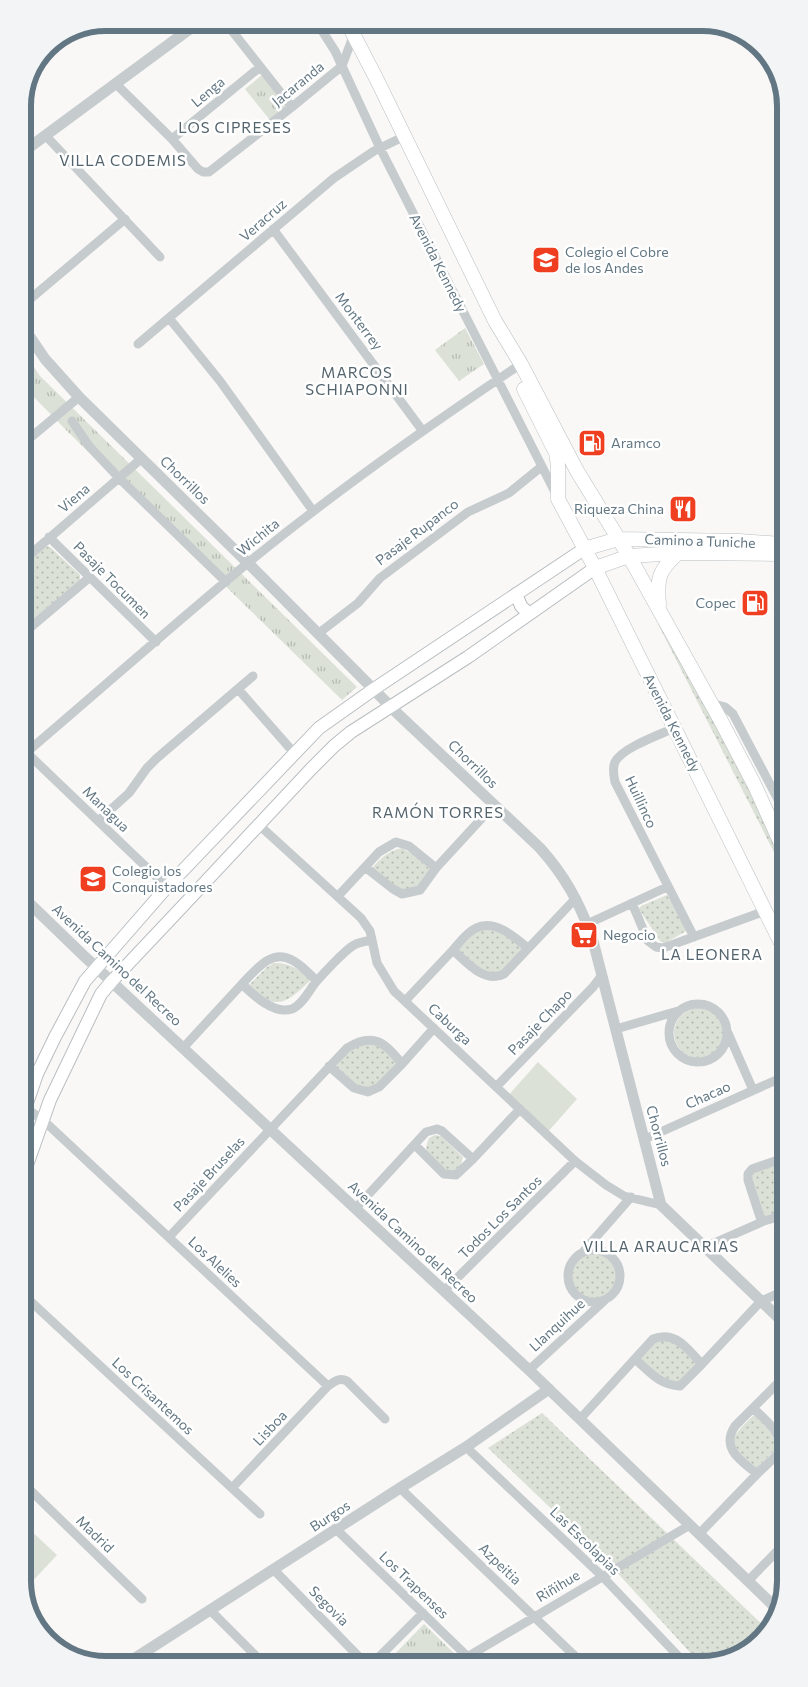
<svg xmlns="http://www.w3.org/2000/svg" width="808" height="1687" viewBox="0 0 808 1687" font-family="Commissioner,sans-serif">
<defs>
<pattern id="grass-dots" width="8" height="8" patternUnits="userSpaceOnUse" patternTransform="scale(1.25)"><rect width="8" height="8" fill="#dbe1d6"/><path d="M2 2h.1M6 6h.1" fill="none" stroke="#b5bbb3" stroke-width="1.8" stroke-linecap="round"/></pattern>
<pattern id="park-tufts" width="24" height="20" patternUnits="userSpaceOnUse" patternTransform="scale(1.25)"><rect width="24" height="20" fill="#dbe1d6"/><path d="M3 7l-1-3M5 7V3M7 7l1-3M15 17l-1-3M17 17v-4M19 17l1-3" fill="none" stroke="#b5bbb3"/></pattern>
</defs>
<rect width="100%" height="100%" fill="#f9f8f6"/>
<path fill="url(#grass-dots)" d="M45,546L50,547L80,575V580L28,624L25,623V564Z
M661,622L782,851L783,870L658,624Z
M402,848L415,856L431,870L418,887L403,890L390,886L372,868C381,858 388,851 402,848Z
M667,895L688,930L665,943L660,941L639,909L641,906Z
M483,929C500,931 510,938 523,949L502,971C487,979 469,960 458,950L474,933Z
M274,963C290,963 300,969 311,980C297,992 284,1010 264,998C259,995 254,989 249,985L267,967Z
M674 1033a25 25 0 1 1 50 0a25 25 0 1 1-50 0Z
M374,1044L381,1047L397,1064L377,1084L368,1089L356,1085L335,1068C349,1051 351,1046 374,1044Z
M435,1135L441,1136L463,1157L460,1167L457,1170L446,1171C432,1159 421,1157 429,1138Z
M781,1162L784,1170V1212L765,1218L751,1179L754,1171Z
M571 1276a23 23 0 1 1 46 0a23 23 0 1 1-46 0Z
M661,1340L674,1342L697,1364L679,1383L665,1381L640,1359L654,1342Z
M542,1413L768,1630L734,1658L696,1659L613,1568L488,1448Z
M754,1415C765,1425 773,1433 777,1448L757,1468C728,1444 726,1441 754,1415Z"/>
<path fill="url(#park-tufts)" d="M262,75L291,111L274,125L245,89Z
M465,328L484,364L459,381L435,350Z
M24,352L40,376L357,687L342,700L69,433L24,387Z
M424,1624L462,1661L387,1662Z"/>
<path fill="#dbe1d6" d="M538,1062L577,1099L546,1134L507,1097Z
M28,1528L57,1555L29,1585Z"/>
<g fill="none" stroke-linecap="round" stroke-linejoin="round">
<defs>
<path id="secondary" d="M516,594L521,606L529,614
M27,1103L37,1074L55,1037L85,981L167,887L319,728L374,689L584,549
M27,1165L50,1100L101,994L112,981L180,909L311,769L334,746L351,732L468,657L595,568"/>
<path id="primary" d="M349,26L376,78L495,321L521,364L577,471L629,556L721,721L755,786L782,846
M524,389L556,453L558,465V499L595,568L783,947
M584,549L618,539L739,541L781,544
M595,568L629,556L678,553L781,554
M659,605C657,578 658,571 678,553"/>
</defs>
<use href="#secondary" stroke="#b8bec2" stroke-width="14"/>
<use href="#primary" stroke="#b9bec1" stroke-width="15"/>
<path stroke="#c6cbce" stroke-width="9" d="M319,26L335,51L380,148L557,496
M229,27L292,107
M116,84L172,139L198,169L203,172H209L292,107L342,66L354,34
M46,136L160,257
M172,139L260,67
M273,229L422,430
M23,305L125,219
M169,318L220,381L313,511
M138,344L334,178L374,151L405,136
M72,421L89,446L119,478L226,582
M24,443L79,397
M49,537L156,642
M25,559L142,458
M25,632L90,577
M319,633L358,603L380,578L468,512L509,493L541,467
M238,689L295,754
M710,703L725,707L733,714L782,807
M674,728C659,735 622,748 615,762C612,768 614,776 615,782L694,937
M25,751L167,887
M27,752C101,689 174,624 249,562C336,491 428,426 521,364
M98,821L129,793L147,768L157,758L253,676
M259,825L361,918L370,931L377,963L394,991L575,1161L606,1185L624,1196L661,1205
M365,867L393,889L402,894L420,890L436,868
M338,896L379,852L396,842L409,846L436,868L494,805
M632,903L648,941L656,947L663,948L765,911
M587,924L667,887
M528,948C515,937 494,919 476,928C467,932 459,943 453,950C467,963 485,984 504,974L576,898
M242,984C255,971 271,948 292,960C302,965 309,974 317,981
M405,1001L453,950
M669 1033a29 29 0 1 1 58 0a29 29 0 1 1-58 0Z
M616,1029L678,1011
M728,1033L753,1090
M183,1048L242,984C253,995 274,1015 292,1009C302,1005 309,991 315,983C322,975 345,950 354,945C359,942 366,941 372,940
M329,1066L354,1088L368,1092L379,1087L402,1064
M496,1087L593,987L602,975
M27,1109L43,1120L328,1386
M645,1139L783,1077
M415,1145L444,1174L456,1175L473,1159
M355,1209L426,1132L437,1129L442,1131L473,1159L520,1109
M764,1221L784,1215
M169,1237L347,1048C373,1032 385,1042 402,1064L434,1028
M705,1247L764,1221L760,1217L748,1180V1174L752,1169L784,1158
M568 1276a26 26 0 1 1 52 0a26 26 0 1 1-52 0Z
M583,1252L631,1197
M444,1291L575,1161
M27,1298L260,1514
M635,1359C650,1372 659,1385 680,1386L702,1364
M529,1370L604,1301
M754,1409C768,1422 777,1429 782,1448L778,1454L757,1474
M580,1419L653,1339C676,1330 687,1349 702,1364L761,1301L784,1291
M466,1447L602,1576L681,1659
M28,1488L142,1599
M232,1488L328,1386C334,1382 339,1377 347,1381L385,1419
M400,1488L579,1660
M337,1530L471,1660
M699,1534L757,1474C742,1461 720,1449 735,1426L785,1376
M274,1570L364,1662
M748,1581L785,1543
M211,1611L263,1663
M142,1653L153,1664
M467,1657L690,1525
M374,1662L423,1613"/>
<path stroke="#c6cbce" stroke-width="11" d="M23,152L191,28
M24,328L45,359L79,397L248,563L398,714L540,848C565,876 579,902 592,937L661,1205L784,1323
M26,900L84,956L529,1370L777,1609
M126,1664L400,1488L466,1447L549,1389"/>
<use href="#secondary" stroke="#fff" stroke-width="12"/>
<use href="#primary" stroke="#fff" stroke-width="14"/>
</g>
<defs>
<symbol id="school-square" viewBox="-11 -11 22 22"><rect x="-9" y="-9" width="18" height="18" rx="4" fill="#ef3f20" stroke="#fff"/><path d="M0-5L7-2L0 1L-7-2ZM-4 1L0 2.5L4 1V4Q0 6-4 4Z" fill="#fff"/></symbol>
<symbol id="fuel-square" viewBox="-11 -11 22 22"><rect x="-9" y="-9" width="18" height="18" rx="4" fill="#ef3f20" stroke="#fff"/><path d="M-5.5-6h7V0h2V4h1.3V-2.5L3-4.5l.8-.8L6-3V5H2.5V1h-1V6h-7ZM-4.2-4.7v3.2H.2V-4.7Z" fill="#fff"/></symbol>
<symbol id="restaurant-square" viewBox="-11 -11 22 22"><rect x="-9" y="-9" width="18" height="18" rx="4" fill="#ef3f20" stroke="#fff"/><path d="M-5-6h1v4h1v-4h1v4h1v-4h1v5L-1.5 .5V6h-2V.5L-5-1ZM5-6V6H3V1.5H1.5Q1.5-4 5-6Z" fill="#fff"/></symbol>
<symbol id="supermarket-square" viewBox="-11 -11 22 22"><rect x="-9" y="-9" width="18" height="18" rx="4" fill="#ef3f20" stroke="#fff"/><path d="M-6-5.5h2.5l.6 2H6L4.5 2H-2.5L-4.4-4H-6ZM-1.5 3.2a1.3 1.3 0 1 0 .1 0ZM3 3.2a1.3 1.3 0 1 0 .1 0Z" fill="#fff"/></symbol>
</defs>
<g fill-rule="evenodd">
<use href="#school-square" x="530" y="244" width="32" height="32"/>
<use href="#fuel-square" x="576" y="427" width="32" height="32"/>
<use href="#restaurant-square" x="667" y="493" width="32" height="32"/>
<use href="#fuel-square" x="739" y="587" width="32" height="32"/>
<use href="#school-square" x="77" y="863" width="32" height="32"/>
<use href="#supermarket-square" x="568" y="919" width="32" height="32"/>
</g>
<g text-anchor="middle" stroke-width="5" stroke-linejoin="round" paint-order="stroke">
<g font-size="14" fill="#627783" stroke="#fff">
<text transform="translate(298 84) rotate(-39)" y="5">Jacaranda</text>
<text transform="translate(208 92) rotate(-40)" y="5">Lenga</text>
<text transform="translate(263 220) rotate(-41)" y="5">Veracruz</text>
<text transform="translate(438 263) rotate(63)" y="5">Avenida Kennedy</text>
<text transform="translate(359 321) rotate(53)" y="5">Monterrey</text>
<text transform="translate(185 480) rotate(44)" y="5">Chorrillos</text>
<text transform="translate(74 498) rotate(-40)" y="5">Viena</text>
<text transform="translate(417 532) rotate(-37)" y="5">Pasaje Rupanco</text>
<text transform="translate(258 537) rotate(-39)" y="5">Wichita</text>
<text transform="translate(700 541) rotate(2)" y="5">Camino a Tuniche</text>
<text transform="translate(112 580) rotate(45)" y="5">Pasaje Tocumen</text>
<text transform="translate(672 723) rotate(63)" y="5">Avenida Kennedy</text>
<text transform="translate(473 764) rotate(44)" y="5">Chorrillos</text>
<text transform="translate(641 802) rotate(65)" y="5">Huillinco</text>
<text transform="translate(106 809) rotate(44)" y="5">Managua</text>
<text transform="translate(117 965) rotate(43)" y="5">Avenida Camino del Recreo</text>
<text transform="translate(540 1022) rotate(-46)" y="5">Pasaje Chapo</text>
<text transform="translate(450 1024) rotate(43)" y="5">Caburga</text>
<text transform="translate(708 1095) rotate(-24)" y="5">Chacao</text>
<text transform="translate(659 1136) rotate(75)" y="5">Chorrillos</text>
<text transform="translate(209 1174) rotate(-47)" y="5">Pasaje Bruselas</text>
<text transform="translate(500 1217) rotate(-45)" y="5">Todos Los Santos</text>
<text transform="translate(413 1242) rotate(43)" y="5">Avenida Camino del Recreo</text>
<text transform="translate(215 1262) rotate(43)" y="5">Los Alelies</text>
<text transform="translate(557 1325) rotate(-43)" y="5">Llanquihue</text>
<text transform="translate(153 1396) rotate(43)" y="5">Los Crisantemos</text>
<text transform="translate(270 1428) rotate(-47)" y="5">Lisboa</text>
<text transform="translate(330 1516) rotate(-33)" y="5">Burgos</text>
<text transform="translate(95 1534) rotate(44)" y="5">Madrid</text>
<text transform="translate(585 1541) rotate(44)" y="5">Las Escolapias</text>
<text transform="translate(500 1564) rotate(44)" y="5">Azpeitia</text>
<text transform="translate(414 1585) rotate(44)" y="5">Los Trapenses</text>
<text transform="translate(558 1586) rotate(-31)" y="5">Riñihue</text>
<text transform="translate(329 1606) rotate(45)" y="5">Segovia</text>
</g>
<g font-size="14" fill="#627783" stroke="#fff" text-anchor="start">
<text x="565" y="257">Colegio el Cobre<tspan x="565" dy="16">de los Andes</tspan></text>
<text x="611" y="448">Aramco</text>
<text x="664" y="514" text-anchor="end">Riqueza China</text>
<text x="736" y="608" text-anchor="end">Copec</text>
<text x="112" y="876">Colegio los<tspan x="112" dy="16">Conquistadores</tspan></text>
<text x="603" y="940">Negocio</text>
</g>
<g font-size="15" letter-spacing="1" fill="#54646d" stroke="#fff">
<text x="235" y="133">LOS CIPRESES</text>
<text x="123" y="166">VILLA CODEMIS</text>
<text x="357" y="378">MARCOS<tspan x="357" dy="17">SCHIAPONNI</tspan></text>
<text x="438" y="818">RAMÓN TORRES</text>
<text x="712" y="960">LA LEONERA</text>
<text x="661" y="1252">VILLA ARAUCARIAS</text>
</g>
</g>
<path d="M0 0H808V1687H0ZM106 31H702A75 75 0 0 1 777 106V1581A75 75 0 0 1 702 1656H106A75 75 0 0 1 31 1581V106A75 75 0 0 1 106 31Z" fill="#f2f4f5" fill-rule="evenodd"/>
<path fill="none" stroke="#627783" stroke-width="6" d="M106 31H702A75 75 0 0 1 777 106V1581A75 75 0 0 1 702 1656H106A75 75 0 0 1 31 1581V106A75 75 0 0 1 106 31Z"/>
</svg>
